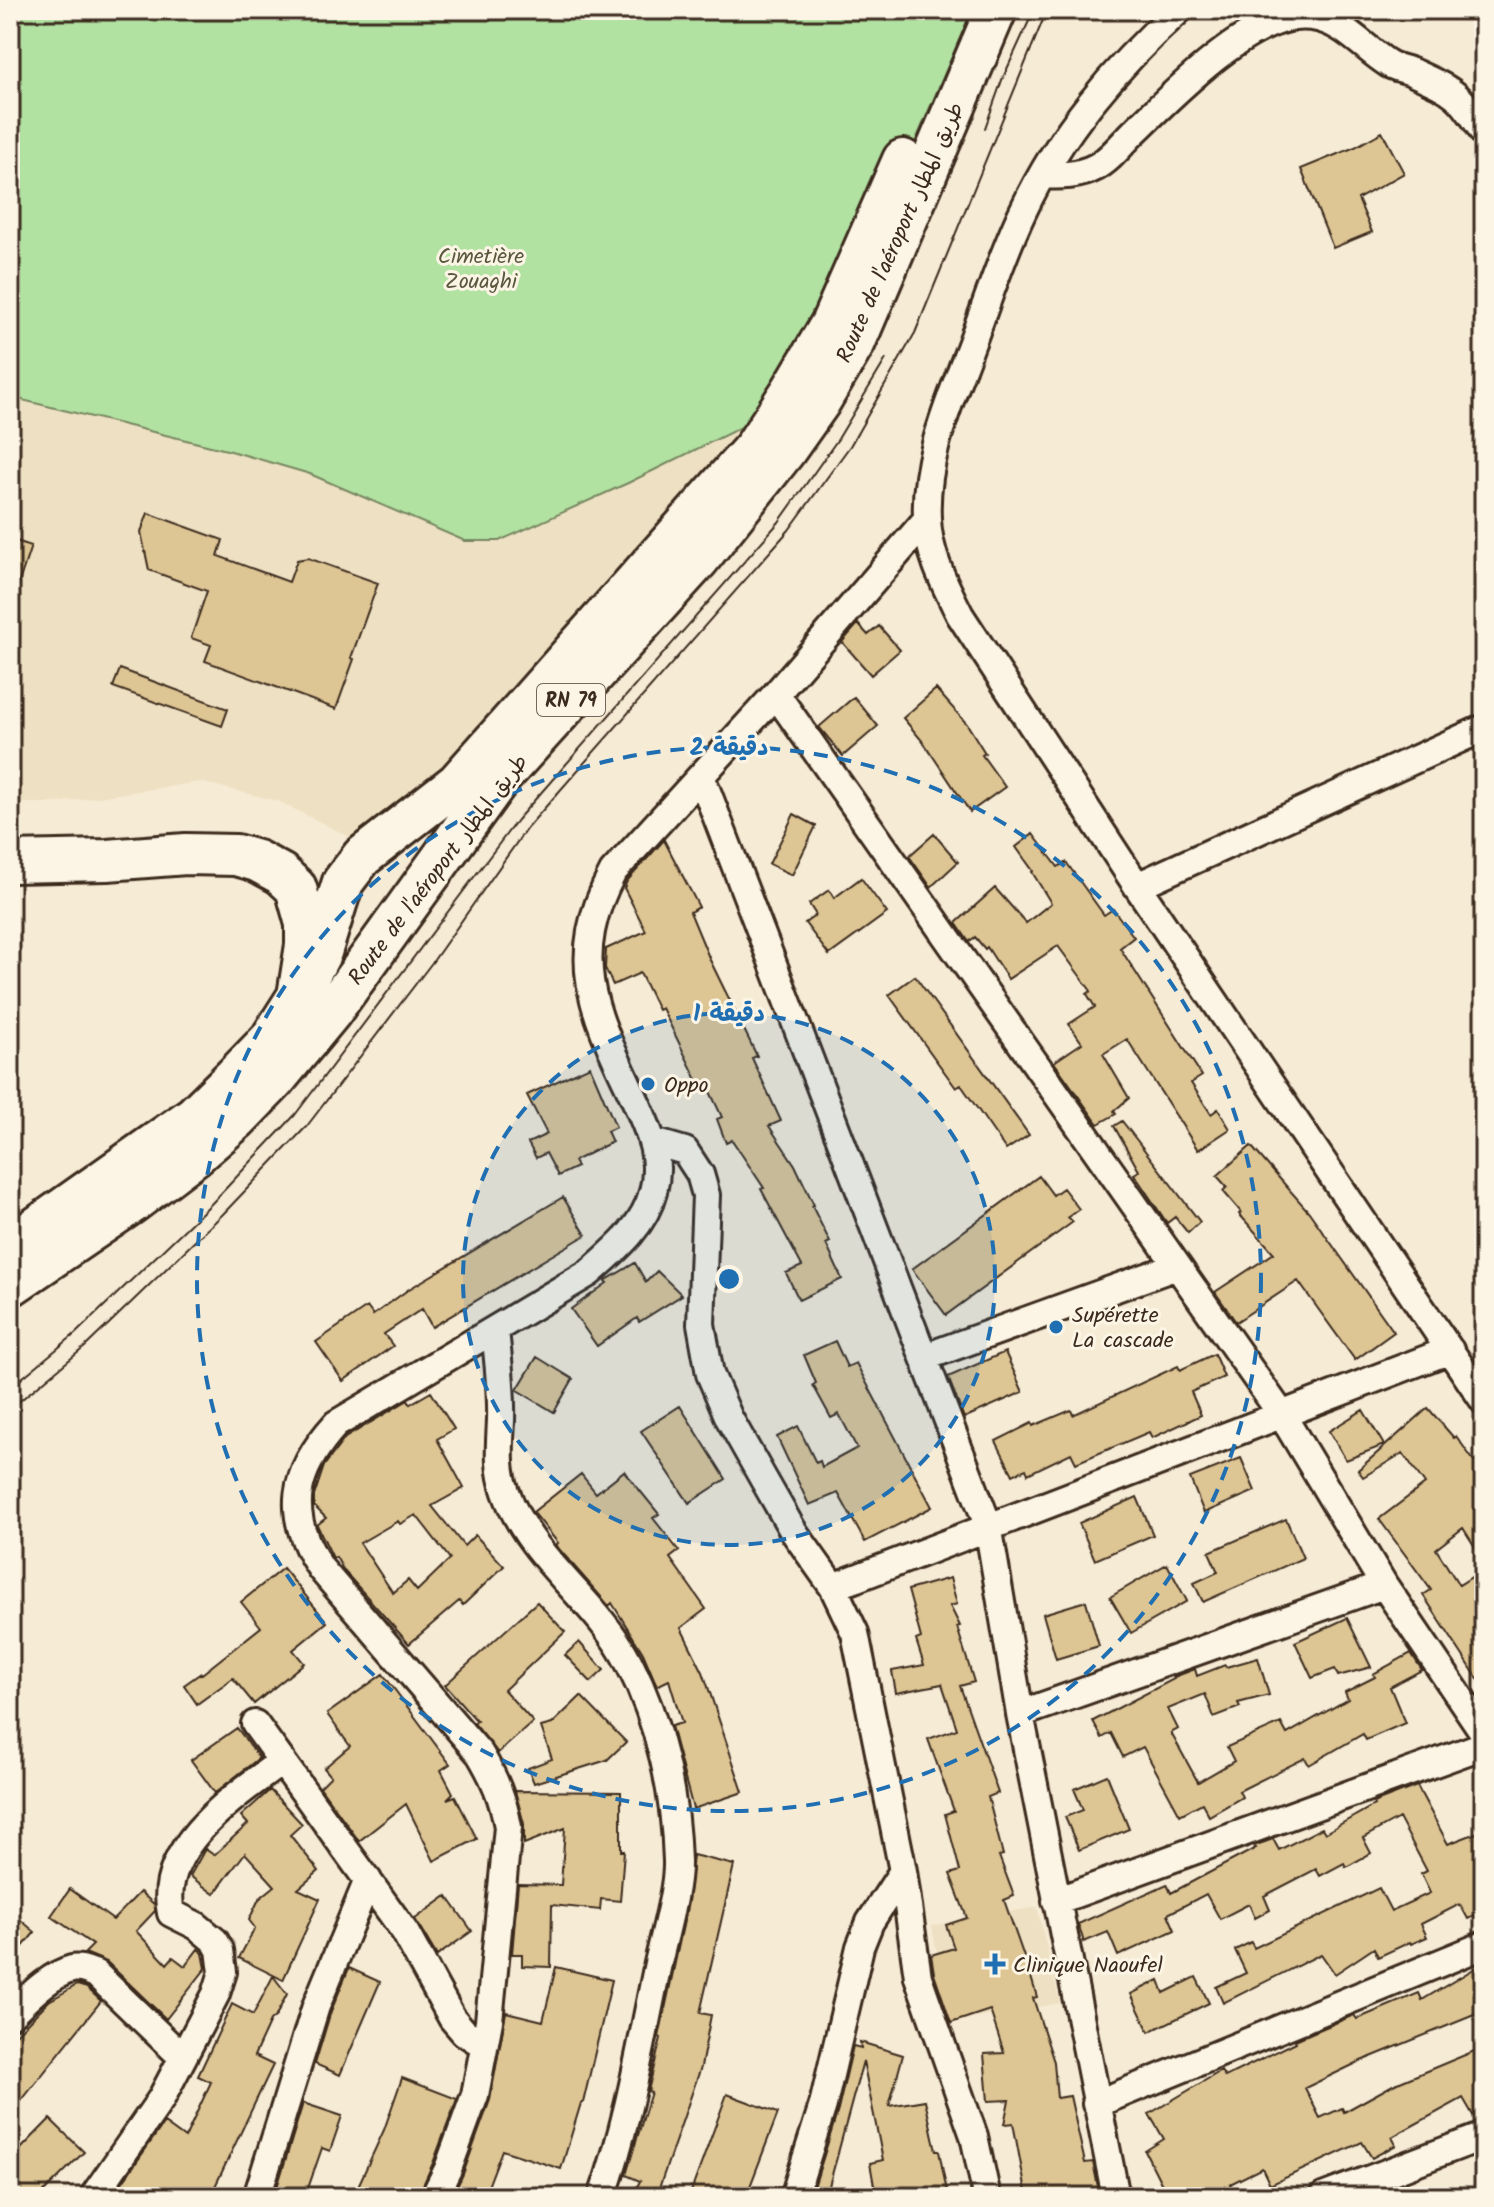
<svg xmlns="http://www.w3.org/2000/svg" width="1494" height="2207" viewBox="0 0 1494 2207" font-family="Kalam,'Playpen Sans Arabic',sans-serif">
<rect width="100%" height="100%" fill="#f6ebd5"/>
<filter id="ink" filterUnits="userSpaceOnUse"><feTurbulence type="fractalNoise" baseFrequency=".0125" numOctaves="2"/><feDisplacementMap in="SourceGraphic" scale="16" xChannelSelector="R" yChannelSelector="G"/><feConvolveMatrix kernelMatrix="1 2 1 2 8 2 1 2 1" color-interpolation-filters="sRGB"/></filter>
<g filter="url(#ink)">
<path fill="#eee0c2" d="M10,397L231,451L310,474L465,541H500L628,483L778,409L613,623L370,847L278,801L200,782L56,803H10Z
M1037,1907L1060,2003L950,2023L932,1926Z"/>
<path fill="#b2e2a2" stroke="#768660" stroke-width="2" d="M10,10H972L863,263L778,409L628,483L499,541H465L310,474L231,451L10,397Z"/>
<path fill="#ddc594" stroke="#3b2a1e" stroke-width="2" fill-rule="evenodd" d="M1382,132L1404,173L1358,199L1372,232L1333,248L1301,169L1355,147Z
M148,513L223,540L218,556L289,582L297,560L308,558L378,583L351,658L354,659L336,709L205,661L211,645L191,638L207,591L149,570L141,532Z
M10,539L31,546L13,600L10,599Z
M858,624L868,635L879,626L900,650L871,675L842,642Z
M120,669L228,709L222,726L113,687Z
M936,689L967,724L985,753L982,755L1005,787L970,812L924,743L903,718Z
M854,697L878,726L843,756L819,727Z
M794,814L816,826L792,875L769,864Z
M934,834L958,862L931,887L909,856Z
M1033,834L1058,867L1066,862L1104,915L1113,909L1134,937L1120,948L1202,1076L1191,1083L1211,1114L1218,1109L1230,1129L1198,1150L1127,1039L1103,1054L1129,1098L1114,1111L1116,1114L1098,1124L1054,1062L1082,1043L1069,1024L1095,1007L1087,994L1091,991L1058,946L1008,979L987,947L985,949L975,937L969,942L956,923L995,888L1026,923L1051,903L1032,872L1033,871L1016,847Z
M664,840L699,907L690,912L710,960L757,1056L752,1058L781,1121L769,1126L795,1165L814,1205L812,1206L830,1242L826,1244L842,1279L799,1300L786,1273L802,1266L761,1189L764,1188L732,1140L726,1143L717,1119L722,1117L705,1081L699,1084L662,1008L658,1010L640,973L613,985L605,968L606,949L646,931L624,888L627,881Z
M861,878L887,913L829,955L805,923L816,915L809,904L829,890L834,898Z
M915,976L1029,1135L1006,1150L961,1085L956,1088L889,995Z
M590,1066L616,1127L607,1131L612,1142L574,1161L577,1167L558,1176L546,1153L536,1158L528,1143L547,1134L527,1095Z
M1122,1121L1200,1222L1188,1233L1175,1217L1167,1223L1134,1174L1139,1171L1114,1126Z
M1251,1146L1309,1212L1394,1332L1355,1360L1298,1281L1236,1322L1215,1292L1274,1253L1239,1214L1241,1212L1223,1191L1227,1187L1217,1176Z
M1039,1176L1053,1195L1063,1188L1079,1209L1068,1217L1073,1222L946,1315L912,1269Z
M563,1197L586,1235L432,1327L422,1309L384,1334L393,1346L343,1381L316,1342L367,1307L373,1315L409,1289Z
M635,1263L646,1282L657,1271L682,1295L639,1322L637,1318L597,1346L571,1309L607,1283L605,1281Z
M835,1341L847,1367L856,1363L932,1507L865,1542L838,1493L809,1505L777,1437L798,1426L816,1463L820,1461L822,1467L857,1448L839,1414L831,1418L813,1385L816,1383L804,1355Z
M1005,1352L1023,1392L964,1418L948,1377Z
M1214,1354L1224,1377L1191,1392L1201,1415L1152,1438L1149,1432L1076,1463L1071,1453L1028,1474L1026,1469L1013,1475L996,1441L1032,1423L1033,1426L1071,1410L1073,1415L1178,1366L1180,1370Z
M537,1357L573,1379L554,1412L517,1390Z
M431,1392L454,1429L437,1439L464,1488L432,1506L464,1546L475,1535L504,1566L463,1605L459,1601L409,1644L344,1571L336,1557L333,1558L317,1525L326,1518L314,1506V1496L324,1466L345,1438L408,1400L410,1404ZM416,1515L450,1559L417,1591L408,1580L393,1593L360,1543L398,1521L400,1524Z
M680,1406L726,1479L689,1503L641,1431Z
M1428,1408L1454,1438L1456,1436L1484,1475V1561L1463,1528L1436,1549L1459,1585L1484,1569V1688L1423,1595L1431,1590L1379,1519L1425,1484L1403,1453L1363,1477L1358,1470Z
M1363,1410L1384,1445L1346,1460L1329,1431Z
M1241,1458L1255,1491L1204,1513L1190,1478Z
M624,1471L659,1514L653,1518L679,1551L670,1558L706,1609L681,1628L703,1672L743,1792L693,1809L671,1726L682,1723L669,1680L657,1686L643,1653L612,1603L609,1606L559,1549L556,1544L558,1543L533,1512L581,1474L596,1493Z
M1137,1497L1153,1535L1095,1560L1079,1523Z
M1286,1519L1303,1558L1203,1602L1194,1583L1218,1572L1209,1552Z
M1167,1564L1187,1601L1131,1633L1110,1597Z
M283,1568L327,1622L293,1650L304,1663L254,1704L233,1678L197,1704L184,1685L201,1673L202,1674L261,1627L241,1602Z
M950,1578L957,1604L950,1606L960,1626L957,1627L974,1682L960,1686L998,1793L988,1797L1003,1855L999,1856L1014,1896L1004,1900L1031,1977L1037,1997L1033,1998L1054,2062L1057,2098L1070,2096L1085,2163L1093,2162L1100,2197H1027L1013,2123L1004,2124L1009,2100L988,2101L984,2054L1004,2053L990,2010L951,2023L934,1973L931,1955L954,1948L946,1925L967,1918L950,1874L960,1871L945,1814L954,1811L928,1739L957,1729L942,1684L896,1693L892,1671L924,1665L916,1640L921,1638L908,1590Z
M1086,1601L1099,1646L1056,1659L1043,1614Z
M537,1602L565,1632L504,1690L533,1722L498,1753L474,1723L477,1721L445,1685Z
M1347,1618L1371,1667L1338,1676L1335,1669L1312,1678L1295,1642Z
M579,1642L604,1670L591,1682L565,1655Z
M1411,1653L1422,1670L1390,1687L1405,1723L1366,1740L1363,1734L1309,1765L1305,1758L1239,1791L1242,1797L1209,1816L1202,1803L1180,1815L1143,1747L1123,1757L1111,1733L1102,1738L1093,1721L1174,1679V1677L1195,1669L1197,1676L1225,1665L1226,1667L1258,1658L1269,1695L1238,1703L1240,1707L1214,1717L1205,1694L1168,1709L1178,1729L1171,1733L1198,1782L1234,1761L1227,1747L1281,1723L1287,1734L1348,1699L1345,1692L1375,1677L1373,1674Z
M383,1674L450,1764L441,1770L453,1793L447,1799L455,1796L477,1839L434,1861L406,1804L359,1841L320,1787L331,1776L324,1768L350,1746L327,1714Z
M581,1696L626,1742L607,1760L534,1783L528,1768L552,1759L541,1727L552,1724Z
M237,1728L259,1758L215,1793L191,1760Z
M1107,1775L1129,1829L1079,1850L1065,1817L1083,1810L1074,1789Z
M1417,1786L1448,1844L1484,1830V1911L1468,1919L1460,1904L1421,1924L1427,1937L1411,1944L1410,1942L1378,1957L1374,1948L1335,1974L1321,1954L1223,2003L1216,1987L1246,1973L1235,1950L1251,1942L1254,1948L1379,1888L1391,1911L1430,1893L1421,1874L1427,1871L1399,1818L1363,1838L1371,1853L1346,1867L1344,1863L1320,1876L1316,1869L1264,1896L1270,1910L1255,1918L1249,1904L1220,1919L1206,1894L1168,1914L1175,1930L1118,1956L1108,1932L1084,1942L1078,1924L1167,1884L1171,1893L1256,1848L1254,1846L1273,1839L1279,1850L1322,1828L1325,1833L1374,1805L1373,1803Z
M270,1790L302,1824L290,1835L319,1871L298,1889L320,1899L283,1980L239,1958L255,1928L249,1920L259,1899L275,1886L245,1853L214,1894L190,1876L205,1849L214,1855L248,1824L241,1816Z
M515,1791L621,1792V1851H624L620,1901L601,1899L600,1910L552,1905L551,1967L522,1966V1954H512L518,1884L561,1885L565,1828L524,1844V1824Z
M693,1855L734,1865L700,2013L711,2015L701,2067L656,2197H632L640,2181L626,2175L651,2092L648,2091L661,2038L659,2037L688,1902Z
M70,1889L113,1920L140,1892L155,1905V1911L136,1931L167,1964L173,1957L185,1966L198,1949L203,1953L206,1968L166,2019L107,1962L85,1953L93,1945L51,1916Z
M447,1896L472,1931L437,1956L415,1919Z
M10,1911L35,1932L10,1962Z
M556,1967L612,1980L583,2103H581L561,2169L502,2150L484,2197H452L463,2174L490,2100L506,2012L543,2021Z
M1477,1967L1484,1978V2011L1361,2061L1305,2088L1320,2118L1342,2108L1344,2112L1393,2085L1484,2047V2120L1477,2122L1463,2098L1392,2137L1396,2145L1372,2158L1362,2142L1270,2185L1262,2168L1230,2184L1237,2197H1168L1145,2151L1164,2139L1149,2114L1221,2071L1225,2077L1296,2042L1295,2040L1354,2015L1357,2019L1419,1993L1422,2000Z
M349,1968L380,1982L340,2075L315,2064L331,2011Z
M273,1976L287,1994L276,2016L270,2021L254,2056L273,2065L210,2197H112L164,2123L185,2138L211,2082L198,2076L232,2004L253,2015Z
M1196,1977L1209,2003L1149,2032L1131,1994L1159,1980L1164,1993Z
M77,1985L87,1988L101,2001L10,2115V2040L49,2001Z
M860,2042L903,2055L889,2106L925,2100L936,2151H939L948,2197H876L870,2163L883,2160L863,2061L826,2197H811L838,2110L853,2046L861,2048Z
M402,2078L457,2099L433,2163L418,2197H353L384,2130Z
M727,2094L778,2113L746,2197H689Z
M303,2103L342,2116L330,2151L322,2148L305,2197H285L275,2194Z
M50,2119L84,2152L39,2197H10V2180L17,2171L10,2165V2160Z"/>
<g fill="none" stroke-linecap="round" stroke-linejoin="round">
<defs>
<path id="minor" d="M1179,10C1115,68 1060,132 1023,211C1001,257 986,306 968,353C948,406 924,460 927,518C928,553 944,583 960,615L1137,886L1484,1401
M1042,175C1061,176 1079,176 1096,167C1111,159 1124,141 1136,130C1175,92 1255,9 1311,17C1344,21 1363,48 1389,64C1396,68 1405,69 1412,72C1454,91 1460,93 1484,133
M776,694L1282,1415L1384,1585L1484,1733
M701,776L988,1525L1020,1714L1116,2197
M1137,886L1484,728
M654,1142L685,1151L700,1174L706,1195L701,1324L710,1374L729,1418L764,1480L792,1529L833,1587L855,1633L903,1871L918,1977L974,2136L987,2197
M495,1330C498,1360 502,1390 501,1420C500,1445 497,1467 506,1492C530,1560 597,1600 629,1663C660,1723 675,1794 677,1861C678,1889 663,1939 657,1968C641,2045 628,2123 602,2197
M925,1357L1177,1266
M833,1587L1450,1350
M1020,1714L1384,1585
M255,1724L405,1932L452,2018L464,2032L484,2045
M1056,1901L1484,1745
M10,2015C27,1999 49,1975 72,1969C80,1967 88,1971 96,1974L181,2056
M1096,2104L1484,1945
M93,2197L161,2099L216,1994L223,1972L220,1950L215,1941L197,1926L171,1913C156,1847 238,1794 282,1761
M257,2197L316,2006L368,1880
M434,2197L448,2169L475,2095L489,2021L508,1827C503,1799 495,1779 480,1754L321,1569C284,1514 293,1471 336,1424L589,1273C615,1250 644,1227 653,1192C662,1158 650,1134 637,1104C597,1018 564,963 613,872L776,694L927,519
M794,2197L823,2105L860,1947L870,1922L903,1871
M1323,2197L1484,2136"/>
<path id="highway" d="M10,862L107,860L186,854L236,855L257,861L281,874L296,888L306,924V945L298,996L270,1040L234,1077L194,1116L10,1246
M298,996L321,952L343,882L362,857L457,783L754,448L792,390L831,324L903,160
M10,1286L132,1203L194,1156L237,1119L274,1081L331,1012L499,779L699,559L785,451L819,403L855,342L996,10"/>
</defs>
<use href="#minor" stroke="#3b2a1e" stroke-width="32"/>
<use href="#highway" stroke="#3b2a1e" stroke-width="46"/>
<use href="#minor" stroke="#fcf5e5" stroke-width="26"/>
<use href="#highway" stroke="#fcf5e5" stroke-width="40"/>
<path stroke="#3b2a1e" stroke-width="2" d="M985,128L1002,80L1029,21
M10,1388L75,1334L212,1203L295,1115L517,820L779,522L838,439L886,359
M10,1409L86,1346L223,1214L307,1126L434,960L527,828L789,530L850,446L915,333L1047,10"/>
</g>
</g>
<circle cx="729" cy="1279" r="266" fill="#1f6fb2" fill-opacity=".12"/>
<g fill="none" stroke="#1f6fb2" stroke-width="4" stroke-dasharray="14 10">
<circle cx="729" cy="1279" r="266"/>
<circle cx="729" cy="1279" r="532"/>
</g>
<g fill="#1f6fb2" stroke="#fcf5e5" stroke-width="3">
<circle cx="648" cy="1084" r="8"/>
<circle cx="1056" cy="1327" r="8"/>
<path d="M991 1952h8v8h8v8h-8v8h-8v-8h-8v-8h8z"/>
</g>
<g text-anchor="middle" stroke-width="6" stroke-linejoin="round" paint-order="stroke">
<rect fill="#fcf5e5" stroke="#75675a" stroke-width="2" x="537" y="684" width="68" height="32" rx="6"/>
<g font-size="20" font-weight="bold" fill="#3b2a1e">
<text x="571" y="707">RN 79</text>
</g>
<g font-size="22" fill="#3b2a1e" stroke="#fcf5e5">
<text transform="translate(899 232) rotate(-66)" y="8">Route de l'aéroport طريق المطار</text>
<text transform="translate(437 869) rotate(-53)" y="8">Route de l'aéroport طريق المطار</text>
</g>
<g font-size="22" fill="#59583f" stroke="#fcf5e5">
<text x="481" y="263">Cimetière<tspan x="481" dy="25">Zouaghi</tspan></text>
</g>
<g font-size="22" fill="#3b2a1e" stroke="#fcf5e5" text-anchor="start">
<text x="664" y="1092">Oppo</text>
<text x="1072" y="1322">Supérette<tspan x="1072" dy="25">La cascade</tspan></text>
<text x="1013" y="1972">Clinique Naoufel</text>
</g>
</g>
<circle cx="729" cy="1279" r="12" fill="#1f6fb2" stroke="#fcf5e5" stroke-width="4"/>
<g font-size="24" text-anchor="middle" font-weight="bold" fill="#1f6fb2" stroke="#fcf5e5" stroke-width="6" stroke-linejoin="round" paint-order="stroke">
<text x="729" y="755">2 دقيقة</text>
<text x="729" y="1021">1 دقيقة</text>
</g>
<rect width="1494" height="2207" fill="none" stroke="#fcf5e5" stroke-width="40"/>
<rect x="20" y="20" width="1454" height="2167" fill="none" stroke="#3b2a1e" stroke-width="3" filter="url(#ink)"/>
</svg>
